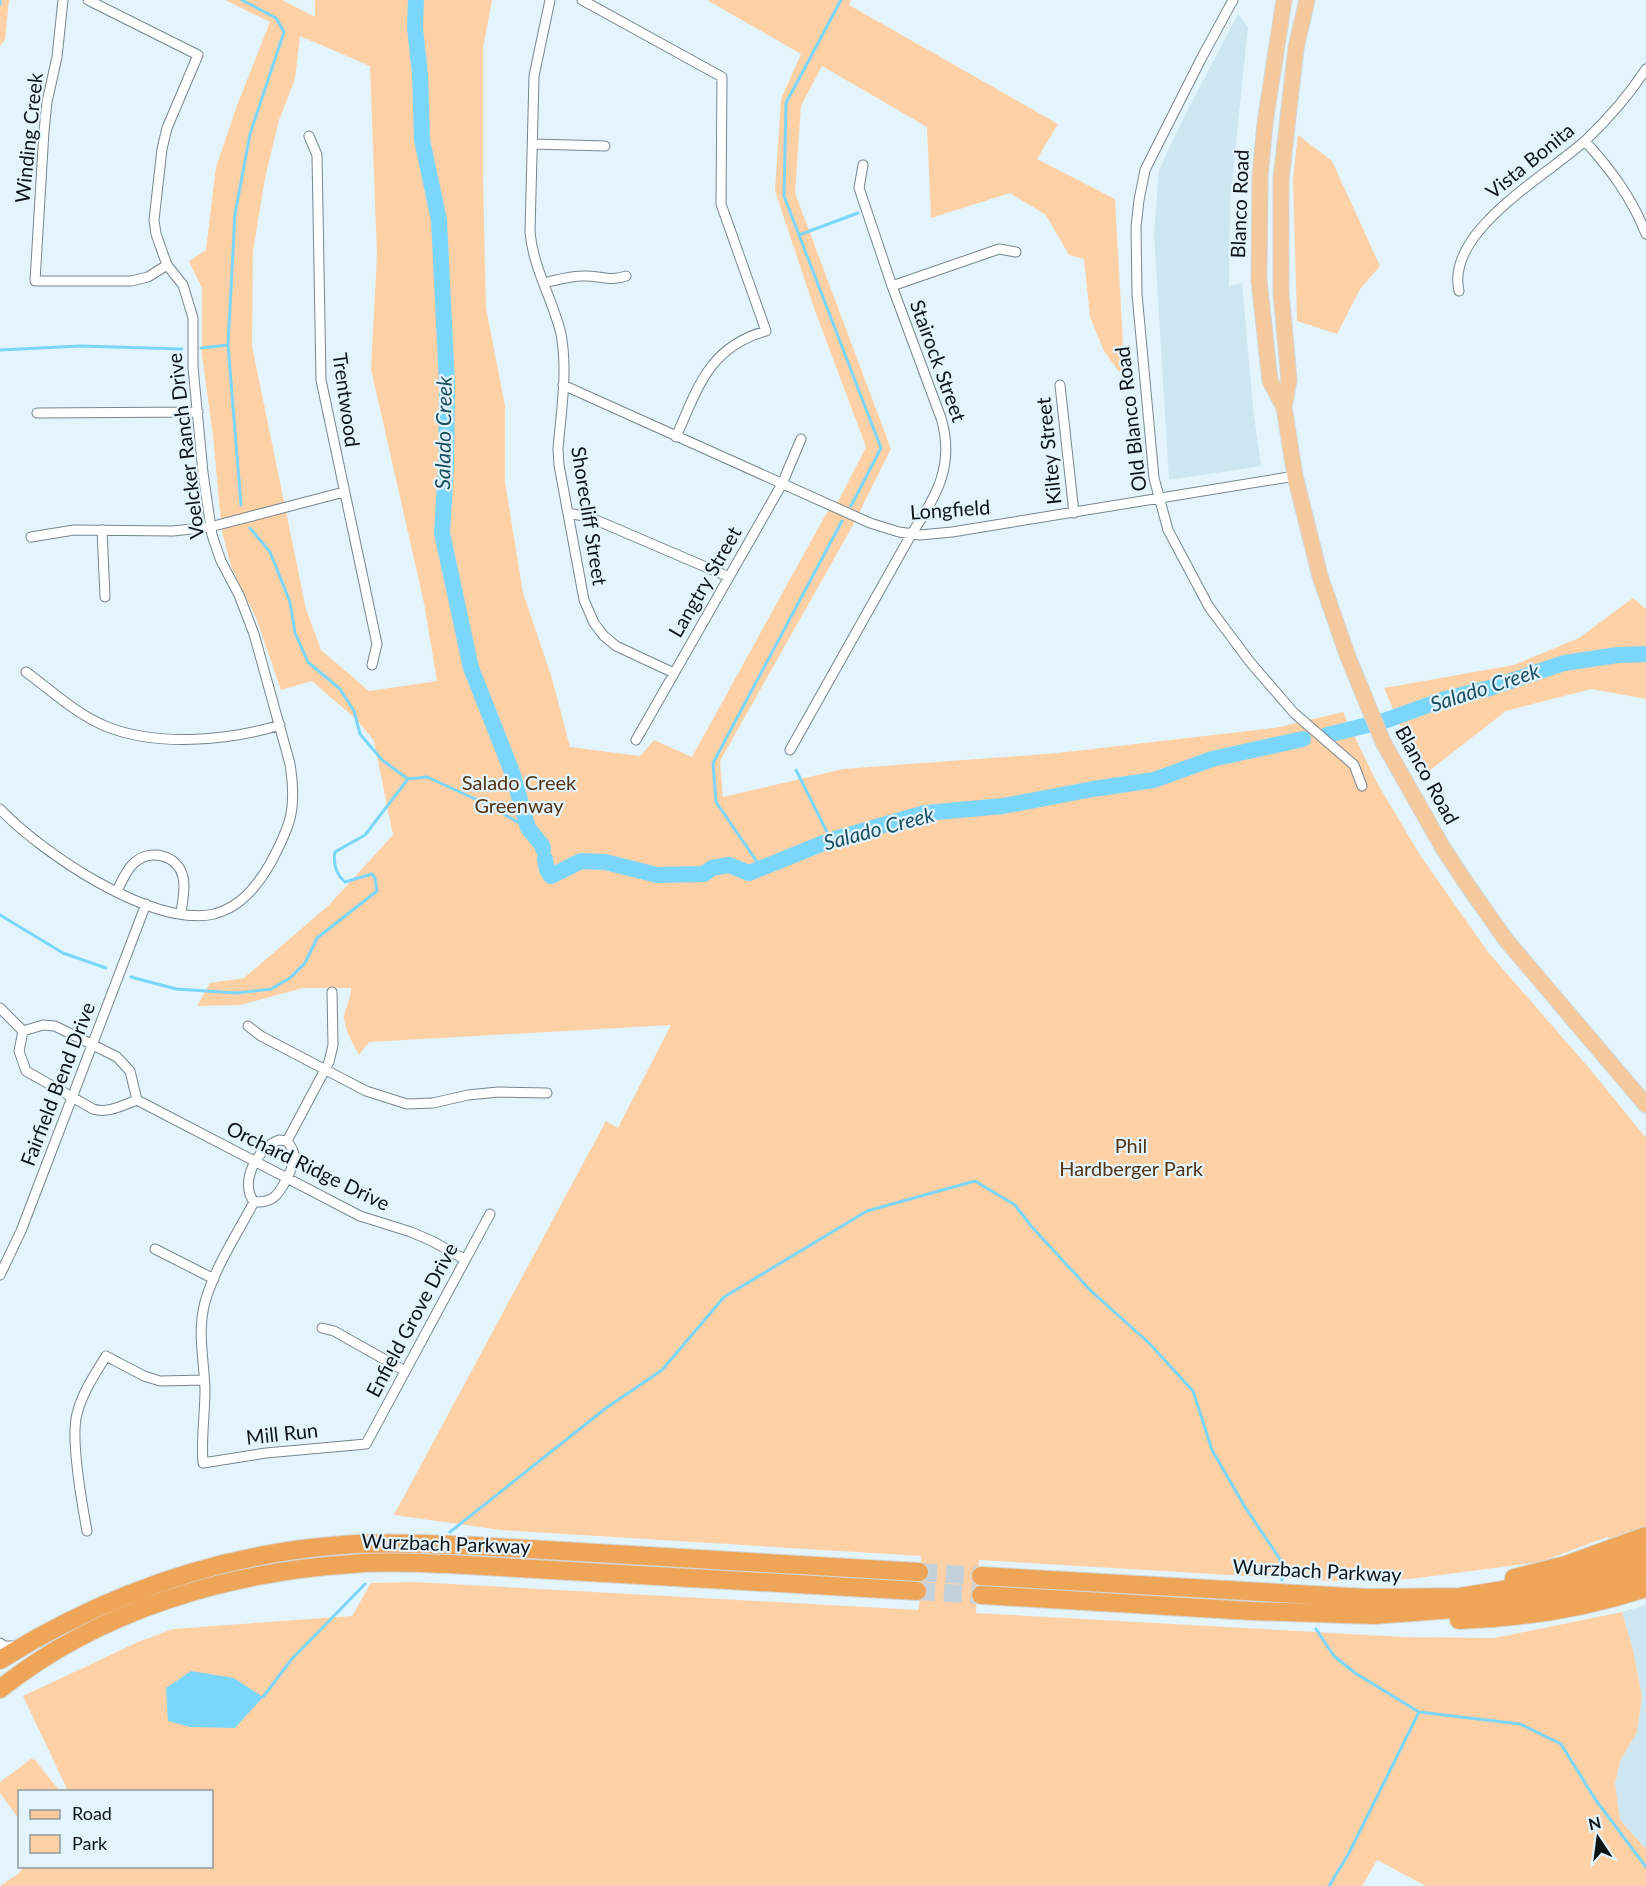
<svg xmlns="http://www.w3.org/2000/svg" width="1646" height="1886" viewBox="0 0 1646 1886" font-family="Lato,sans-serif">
<rect width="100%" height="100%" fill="#e3f4fc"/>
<path fill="#cde6f1" d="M1238,14L1248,27L1230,201L1229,286L1242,283L1253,408L1261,466L1169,480L1154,233L1159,170L1184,117Z
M1646,1605V1849L1620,1820L1615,1783L1621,1759L1637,1732L1642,1697L1633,1650L1622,1612Z"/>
<path fill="#fdd0a5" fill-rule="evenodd" d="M0,0H9L5,40L0,46Z
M225,0H282L315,17V0H492L483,48V177L486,308L505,406V482L523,593L551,675L570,747L640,756L654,740L692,757L826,514L839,500L866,447L814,308L775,191L781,99L801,54L707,0H851L849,5L1058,124L1037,159L1115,199L1125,380L1104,351L1090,317L1084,259L1069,255L1046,215L1010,193L931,218L927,127L822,66L801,106L795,193L891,449L852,527L720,761L723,797L843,769L1058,753L1275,728L1343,712L1375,779L1402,825L1420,855L1488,952L1589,1068L1646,1138V1526L1610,1541L1607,1537L1540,1562L1410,1579L1333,1581L979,1560L976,1613L1404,1637L1494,1638L1622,1612L1633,1650L1642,1697L1637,1732L1621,1759L1615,1783L1620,1820L1646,1849V1886H1426L1377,1860L1362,1886H0L19,1873L23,1867L212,1866V1792L68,1791L23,1696L138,1642L173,1629L352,1616L371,1583L414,1582L919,1610L921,1556L501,1530L394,1515L606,1121L618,1128L671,1025L369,1042L359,1055C353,1044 345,1030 344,1018C344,1010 351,999 351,988H303L240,1005L197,1006L210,983L244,978L329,905L393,835L374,741L357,720L312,681L281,690L257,620L231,566L222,532L213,436L202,355V288L189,261L206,250L216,167L238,103L270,22ZM300,36L370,66L377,256L371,369L424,603L437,681L369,691L321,650L306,609L252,346L253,251L265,178L279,120L295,79Z
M1298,135L1332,161L1380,266L1360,289L1337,334L1297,321L1293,179Z
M1633,598L1646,609V699L1591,689L1506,711L1425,774L1403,732L1384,688L1514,665L1579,638Z
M31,1759L35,1760L60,1791L20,1792L19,1819L0,1793V1782Z"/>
<path fill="#7ad6fb" d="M191,1671L234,1678L263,1697L235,1728L190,1727L168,1721L166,1688Z"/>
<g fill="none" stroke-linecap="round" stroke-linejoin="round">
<path stroke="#7ad6fb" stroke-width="3" d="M841,0L786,103L784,196L881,448L851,506
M0,4V0
M799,235L858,213
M201,348L228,345
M0,350L80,346L182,349
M241,505L228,345L235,214L250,134L284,32L276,18L242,0
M250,528L270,552L290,602L295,633L308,662L340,689L354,711L360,734L382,760L408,779L427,777L484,803L528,828
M796,770L831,840
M762,869L716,802L713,763L842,521
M0,915L63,953L106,968
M131,977L176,989L237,993L271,989L290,978L305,963L317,938L377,891L375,878L372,874L345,882C336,874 333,863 335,852L365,835L408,779
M450,1532L606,1408L662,1370L724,1297L867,1211L975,1181L1015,1205L1031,1226L1091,1291L1148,1342L1193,1391L1212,1450L1245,1507L1280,1559L1282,1580
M1316,1629L1334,1656L1355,1673L1419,1712L1520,1724L1561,1744L1595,1799L1646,1867
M263,1697L291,1660L365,1584
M1329,1886L1349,1853L1419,1712"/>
<path stroke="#7ad6fb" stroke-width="16" d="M416,0L415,28L420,74L422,140L439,220L447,384L446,467L442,533L471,668L512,772L528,828L542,845L543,849
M1327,735L1384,721L1445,699L1490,688L1564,663L1618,655L1646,654
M545,859L547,870L551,876L581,861L605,862L657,875L704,874L712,868L729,865L749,873L831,840L925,813L1003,806L1093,789L1154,780L1212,759L1303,739"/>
<path stroke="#c3d2da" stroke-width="18" stroke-dasharray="18 9" stroke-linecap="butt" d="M919,1572L981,1576
M917,1591L981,1595"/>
<defs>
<path id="street" d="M63,0L57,57L47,102L44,131L35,281H131L148,277L167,265
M550,0L534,76L530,232C533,268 553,300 561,334C568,371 561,412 558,449L559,465L584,600L594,623L604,636L616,646L674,673
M582,0L722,77L721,204L766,331C709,347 698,387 676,437
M1233,0L1201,59L1154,152L1145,170L1139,200L1136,227L1137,294L1154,478L1168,530L1209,607L1250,662L1294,713L1354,765L1362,786
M309,136L317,155L321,380L377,644L372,665
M1585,141C1611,170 1632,198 1646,234
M534,144L605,146
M544,283C557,280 569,276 583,276C598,275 611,282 626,276
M892,286L999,249L1016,252
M1459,291C1445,230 1550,174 1587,139C1609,118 1629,95 1646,69
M563,385L870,523L899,532L920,535L952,532L1295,476
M1060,385L1074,513
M37,413L198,412
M568,513L589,517L729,577
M102,530L105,597
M31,537L74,530L173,531L210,527L344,492
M26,672C51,690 76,714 105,726C156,747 228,741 280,725
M636,740L782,484L801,439
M790,750L912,533C937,496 955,464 941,418L892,286L859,188L863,165
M0,809C41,852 152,928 214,914C241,907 257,886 270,864C291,825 297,809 290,764L254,634L239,595L221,561L212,535L203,473L193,367V318L183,285L167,265L156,234L154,220L162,149L167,128L198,55L88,0
M117,891C122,881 126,870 134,863C150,848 178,855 183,877C186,889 182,902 181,914
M0,1008L23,1031
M248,1026L261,1036L366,1091L407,1104L433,1103L468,1095L498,1092L547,1093
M137,1100L130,1071L117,1057L55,1026L43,1025L23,1031L19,1051L26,1071L93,1109C108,1114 123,1105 137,1100L360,1216L411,1232L432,1241L464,1259
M279,1140L287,1141C290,1145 293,1149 294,1154C296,1165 281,1192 273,1198C267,1202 261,1202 254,1202C239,1182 257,1148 279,1140Z
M287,1141L329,1062L333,1045L332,992
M254,1202C237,1234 215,1267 205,1302C197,1332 204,1359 205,1389C205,1414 201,1438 203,1463L266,1453L366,1444L490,1214
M155,1249L214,1279
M0,1275L21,1231L146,904
M322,1328L334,1331L405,1371
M87,1531C82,1504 70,1439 77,1414C82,1393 95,1374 106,1356L144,1376L160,1381L204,1380
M0,1643L4,1646H17"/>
<path id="primary" d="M1284,0L1265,123L1260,177L1259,280L1270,381L1284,407L1295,476L1320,576L1348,657L1383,742L1443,848L1466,883L1506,940L1646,1105
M1284,407L1289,380L1281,292V179L1296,48L1307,0"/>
<path id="highway" d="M981,1576L1368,1598L1460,1597L1557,1581L1596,1572L1646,1555
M1514,1578L1566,1565L1646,1536
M981,1595L1251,1611L1374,1615L1481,1607L1538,1598L1590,1589L1646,1569
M1459,1620C1523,1618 1585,1608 1646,1588
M0,1660C104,1595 220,1554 342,1545C381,1542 421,1544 460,1545L919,1572
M0,1689C99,1610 228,1572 352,1564C384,1561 416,1563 448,1564L917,1591"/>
</defs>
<use href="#street" stroke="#77868d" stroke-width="11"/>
<use href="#primary" stroke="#d4d5d5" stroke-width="17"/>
<use href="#highway" stroke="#d4d5d5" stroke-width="20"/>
<use href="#street" stroke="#fff" stroke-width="9"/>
<use href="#primary" stroke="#f5c99b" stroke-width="15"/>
<use href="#highway" stroke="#efa558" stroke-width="18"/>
</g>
<g text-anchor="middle" stroke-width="4.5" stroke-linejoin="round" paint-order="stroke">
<g font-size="20" fill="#0e1416" stroke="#e3f4fc">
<text transform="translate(29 138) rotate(-84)" y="7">Winding Creek</text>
<text transform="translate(1530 161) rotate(-39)" y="7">Vista Bonita</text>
<text transform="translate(1240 204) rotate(-88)" y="7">Blanco Road</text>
<text transform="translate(938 361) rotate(70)" y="7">Stairock Street</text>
<text transform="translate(346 400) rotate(82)" y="7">Trentwood</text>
<text transform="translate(1131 419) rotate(-97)" y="7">Old Blanco Road</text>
<text transform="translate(186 446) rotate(-97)" y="7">Voelcker Ranch Drive</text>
<text transform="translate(1049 451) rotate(-96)" y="7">Kiltey Street</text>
<text transform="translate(950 510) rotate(-4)" y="7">Longfield</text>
<text transform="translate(589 516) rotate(81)" y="7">Shorecliff Street</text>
<text transform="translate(705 582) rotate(-60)" y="7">Langtry Street</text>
<text transform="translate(1427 775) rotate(61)" y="7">Blanco Road</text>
<text transform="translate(58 1084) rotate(-69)" y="7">Fairfield Bend Drive</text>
<text transform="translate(308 1166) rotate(26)" y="7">Orchard Ridge Drive</text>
<text transform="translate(412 1320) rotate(-62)" y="7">Enfield Grove Drive</text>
<text transform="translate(282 1434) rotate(-6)" y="7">Mill Run</text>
<text transform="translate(446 1544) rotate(2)" y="7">Wurzbach Parkway</text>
<text transform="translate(1317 1571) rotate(3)" y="7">Wurzbach Parkway</text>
</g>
<g font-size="20" fill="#523414" stroke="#e3f4fc">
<text x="519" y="790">Salado Creek<tspan x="519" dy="23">Greenway</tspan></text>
<text x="1131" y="1153">Phil<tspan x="1131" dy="23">Hardberger Park</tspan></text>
</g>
<g font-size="21" font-style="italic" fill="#194d60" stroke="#e3f4fc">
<text transform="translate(444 433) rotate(-89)" y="7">Salado Creek</text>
<text transform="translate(1485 688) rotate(-18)" y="7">Salado Creek</text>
<text transform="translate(879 829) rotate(-15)" y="7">Salado Creek</text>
</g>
</g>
<rect x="18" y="1790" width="195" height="78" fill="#e3f4fc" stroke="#8e9aa0" stroke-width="1.5"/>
<rect x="30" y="1810" width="30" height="9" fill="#f5c99b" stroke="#8e9aa0" stroke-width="1.5"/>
<text x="72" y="1820" font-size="18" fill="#0e1416">Road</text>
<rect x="30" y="1835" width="30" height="18" fill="#fdd0a5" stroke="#8e9aa0" stroke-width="1.5"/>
<text x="72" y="1850" font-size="18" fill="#0e1416">Park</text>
<g transform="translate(1598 1838) rotate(347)" stroke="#e3f4fc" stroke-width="4.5" paint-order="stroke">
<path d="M0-4.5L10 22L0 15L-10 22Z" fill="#0e1416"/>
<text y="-9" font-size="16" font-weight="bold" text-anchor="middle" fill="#0e1416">N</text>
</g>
</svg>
